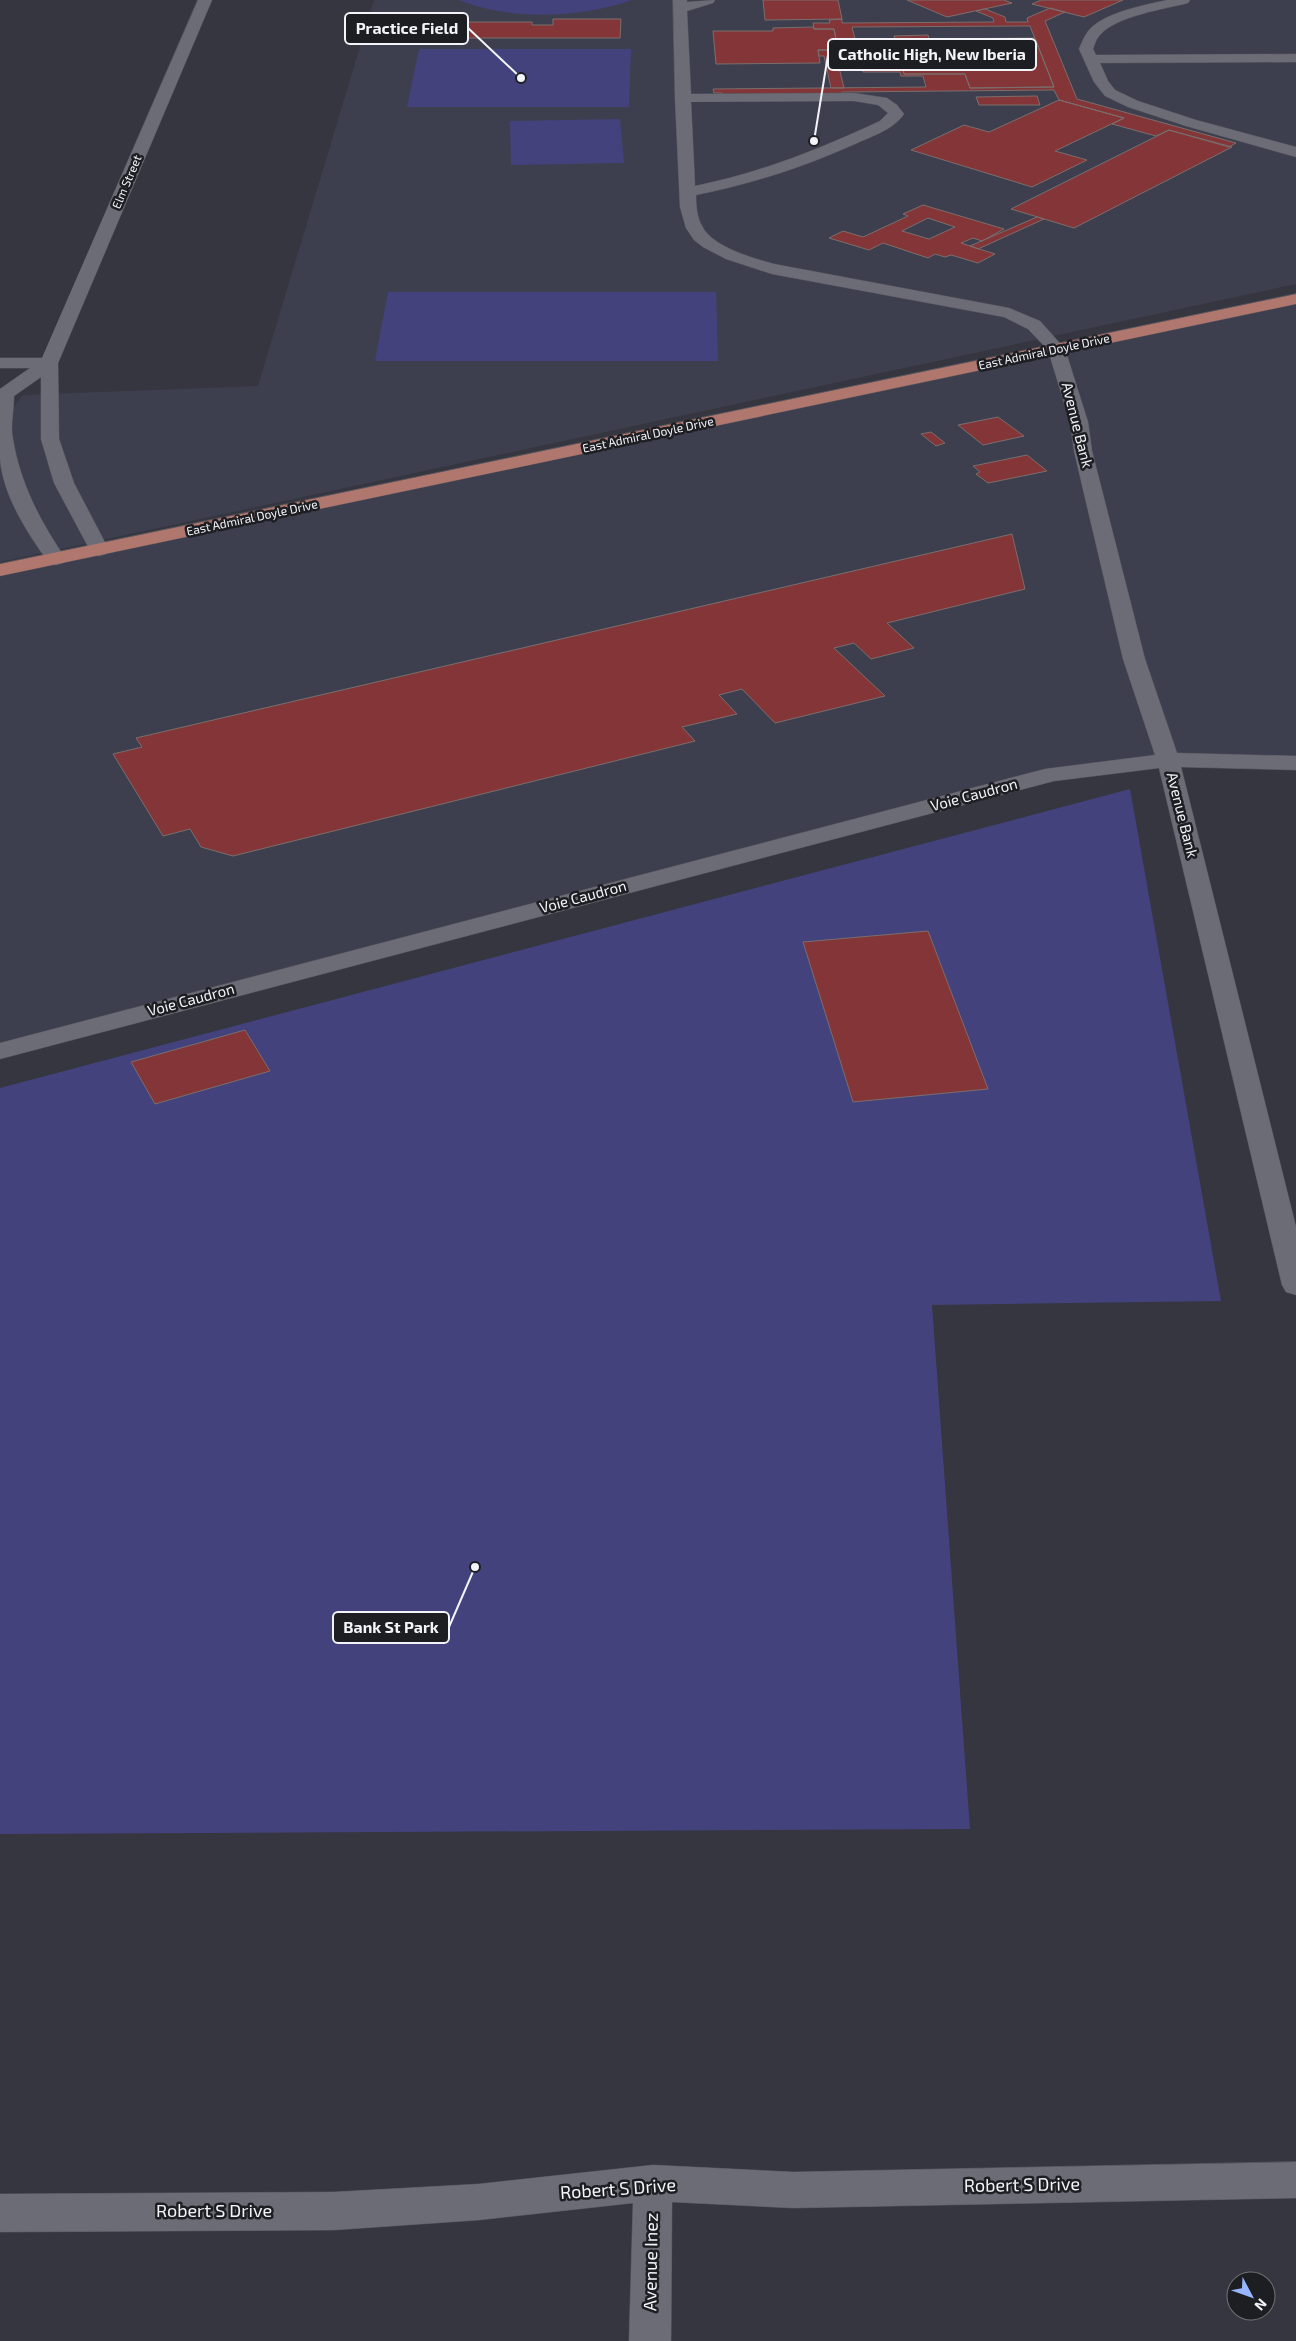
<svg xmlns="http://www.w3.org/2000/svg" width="1296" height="2341" viewBox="0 0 1296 2341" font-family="'Exo 2',sans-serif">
<rect width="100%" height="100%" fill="#35363f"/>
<path fill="#3e3f4e" d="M374,0H1296V284L0,562V424L23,395L258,386Z
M1296,303V763L1168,760L1053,774L0,1050V570Z"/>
<path fill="#43427d" d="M459,0H632C580,18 511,21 459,0Z
M419,49H631L629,107H407Z
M620,119L624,163L511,165L510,121Z
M388,292H716L718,361H375Z
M1130,789L1221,1301L932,1305L970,1829L0,1834V1088Z"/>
<path fill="#843538" stroke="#7b6e6d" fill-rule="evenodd" d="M763,0H838L842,19L765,20Z
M907,0H1004L1012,3L947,17Z
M1041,0H1123L1084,17L1032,4Z
M1050,8L1065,12L1045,21L1077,99L1236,143L1229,147L1169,130L1156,136L1112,124L1124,118L1059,100L1054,90L842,92L843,97L722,98V93H714L713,89L926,87L923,76H901L900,72H863L862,69H903L904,74H965L970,88L1054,87L1030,26L852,27L859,55H836L844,88H831L824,56H819L818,50H838L834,29H814L813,23H830L829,20L842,19V23L994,22L993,18L976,11L985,9L1005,17L1006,22H1028L1027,18Z
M553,19H621L620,38H456L460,22H532V25H553Z
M814,27V29H834L838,50H818L820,63L716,64L713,31H773V28Z
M928,35L929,39L1035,38L1054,87L970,88L965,74H904L902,63H877L872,45H897L894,36Z
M1037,96L1040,105H979L976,97Z
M1059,100L1124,118L1055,151L1087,160L1032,187L911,150L964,125L989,132Z
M1169,130L1232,147L1074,228L1011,209Z
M923,205L1004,229L982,241L973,238L961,243L995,254L978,263L951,255L945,257L935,254L928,258L883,243L869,250L829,238L843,231L863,237L908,216L903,214ZM928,218L955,227L929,239L902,231Z
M1037,217L1044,219L978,249L970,246Z
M998,417L1024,436L983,445L958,425Z
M931,432L945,443L936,446L921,434Z
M1027,455L1047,471L988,483L976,474L980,472L973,466Z
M1012,534L1025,589L887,623L914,648L871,659L854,643L834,648L885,696L775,723L742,689L719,695L737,714L682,727L695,741L233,856L201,847L190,829L163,836L113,754L142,747L136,738Z
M928,931L988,1089L853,1102L803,942Z
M245,1030L270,1071L155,1104L131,1062Z"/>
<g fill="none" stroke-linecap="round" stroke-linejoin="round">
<defs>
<path id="minor" d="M198,0H212L58,363L59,439L74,483L109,550L106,554L99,556L92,554L54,483L41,439V377L14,396C14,410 10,426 13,439C20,483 41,523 66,559L63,563L56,565L49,563C28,534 3,496 0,459C0,436 0,412 0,389L30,368H0V358H42Z
M673,0H687V2L715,0L713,3L687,11L691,94L854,93L887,98L897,105L904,114C893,130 872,136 855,144C804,167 751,184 696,195C696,206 697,217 702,226C712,247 753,258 774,264L1009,308L1040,321L1065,349L1088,422L1092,451L1145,659L1177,753L1296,756V770L1181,767L1296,1227V1295L1286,1292L1282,1285L1159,768L1054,781L0,1059V1043L1045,769L1155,755L1123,659L1074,451L1070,422L1048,350L1028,329L1004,317L772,274L726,259L703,247L694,240L686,228L680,207L675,98ZM854,101L878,105L888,113L880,121C820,149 760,173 695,186L691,102Z
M1167,0H1190L1188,3C1165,9 1116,16 1100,35C1096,39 1095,44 1093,49L1096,55L1296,54V62L1100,63L1108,81L1115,90L1138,101L1196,120L1296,147V157L1186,126L1128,107L1105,96L1094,82L1079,49C1082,42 1085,34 1090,29C1106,12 1145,5 1167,0Z
M1296,2162V2198L793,2208L672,2202L671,2341H629L633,2203L479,2220L334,2230L0,2232V2194L334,2192L479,2184L653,2165L793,2172Z"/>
<path id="major" d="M1296,294V304L0,576V564Z"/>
</defs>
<use href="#minor" stroke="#55555d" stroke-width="1"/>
<use href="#major" stroke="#55555d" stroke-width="1"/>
<use href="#minor" fill="#6b6c76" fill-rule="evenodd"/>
<use href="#major" fill="#b0776e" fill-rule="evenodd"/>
</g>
<g text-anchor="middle" stroke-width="5" stroke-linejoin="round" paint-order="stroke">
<g font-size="12" fill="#f3f4fa" stroke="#1d1e22">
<text transform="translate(127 182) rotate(-67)" y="4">Elm Street</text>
<text transform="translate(1044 352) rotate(-12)" y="4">East Admiral Doyle Drive</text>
<text transform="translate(648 435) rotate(-12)" y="4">East Admiral Doyle Drive</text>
<text transform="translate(252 518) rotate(-12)" y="4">East Admiral Doyle Drive</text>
</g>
<g font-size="15" fill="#f3f4fa" stroke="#1d1e22">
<text transform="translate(1077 425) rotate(76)" y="5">Avenue Bank</text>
<text transform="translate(974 795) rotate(-15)" y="5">Voie Caudron</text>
<text transform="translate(1182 815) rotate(76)" y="5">Avenue Bank</text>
<text transform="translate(583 897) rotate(-15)" y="5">Voie Caudron</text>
<text transform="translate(191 1000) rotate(-15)" y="5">Voie Caudron</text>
</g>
<g font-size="18" fill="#f3f4fa" stroke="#1d1e22">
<text transform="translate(1022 2185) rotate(-1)" y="6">Robert S Drive</text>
<text transform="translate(618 2189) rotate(-4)" y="6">Robert S Drive</text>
<text x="214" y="2217">Robert S Drive</text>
<text transform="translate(651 2262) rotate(-89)" y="6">Avenue Inez</text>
</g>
</g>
<path fill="none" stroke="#f3f4fa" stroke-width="2" d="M521 78L468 28M814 141L828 55M475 1567L449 1627"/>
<g fill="#f3f4fa" stroke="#1d1e22" stroke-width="2">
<circle cx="521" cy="78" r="5"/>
<circle cx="814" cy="141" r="5"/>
<circle cx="475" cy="1567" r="5"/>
</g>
<g fill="#1d1e22" stroke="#f3f4fa" stroke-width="2">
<rect x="345" y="13" width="123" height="31" rx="5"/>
<rect x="828" y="39" width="208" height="31" rx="5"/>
<rect x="333" y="1612" width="116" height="31" rx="5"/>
</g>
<g font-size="16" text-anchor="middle" font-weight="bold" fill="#f3f4fa">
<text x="407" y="34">Practice Field</text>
<text x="932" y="60">Catholic High, New Iberia</text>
<text x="391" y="1633">Bank St Park</text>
</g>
<g transform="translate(1251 2296) rotate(131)"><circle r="24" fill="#1d1e22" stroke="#737478"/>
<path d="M0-4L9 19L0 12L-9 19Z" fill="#96b6fd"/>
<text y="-8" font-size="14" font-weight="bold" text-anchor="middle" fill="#f3f4fa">N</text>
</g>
</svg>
